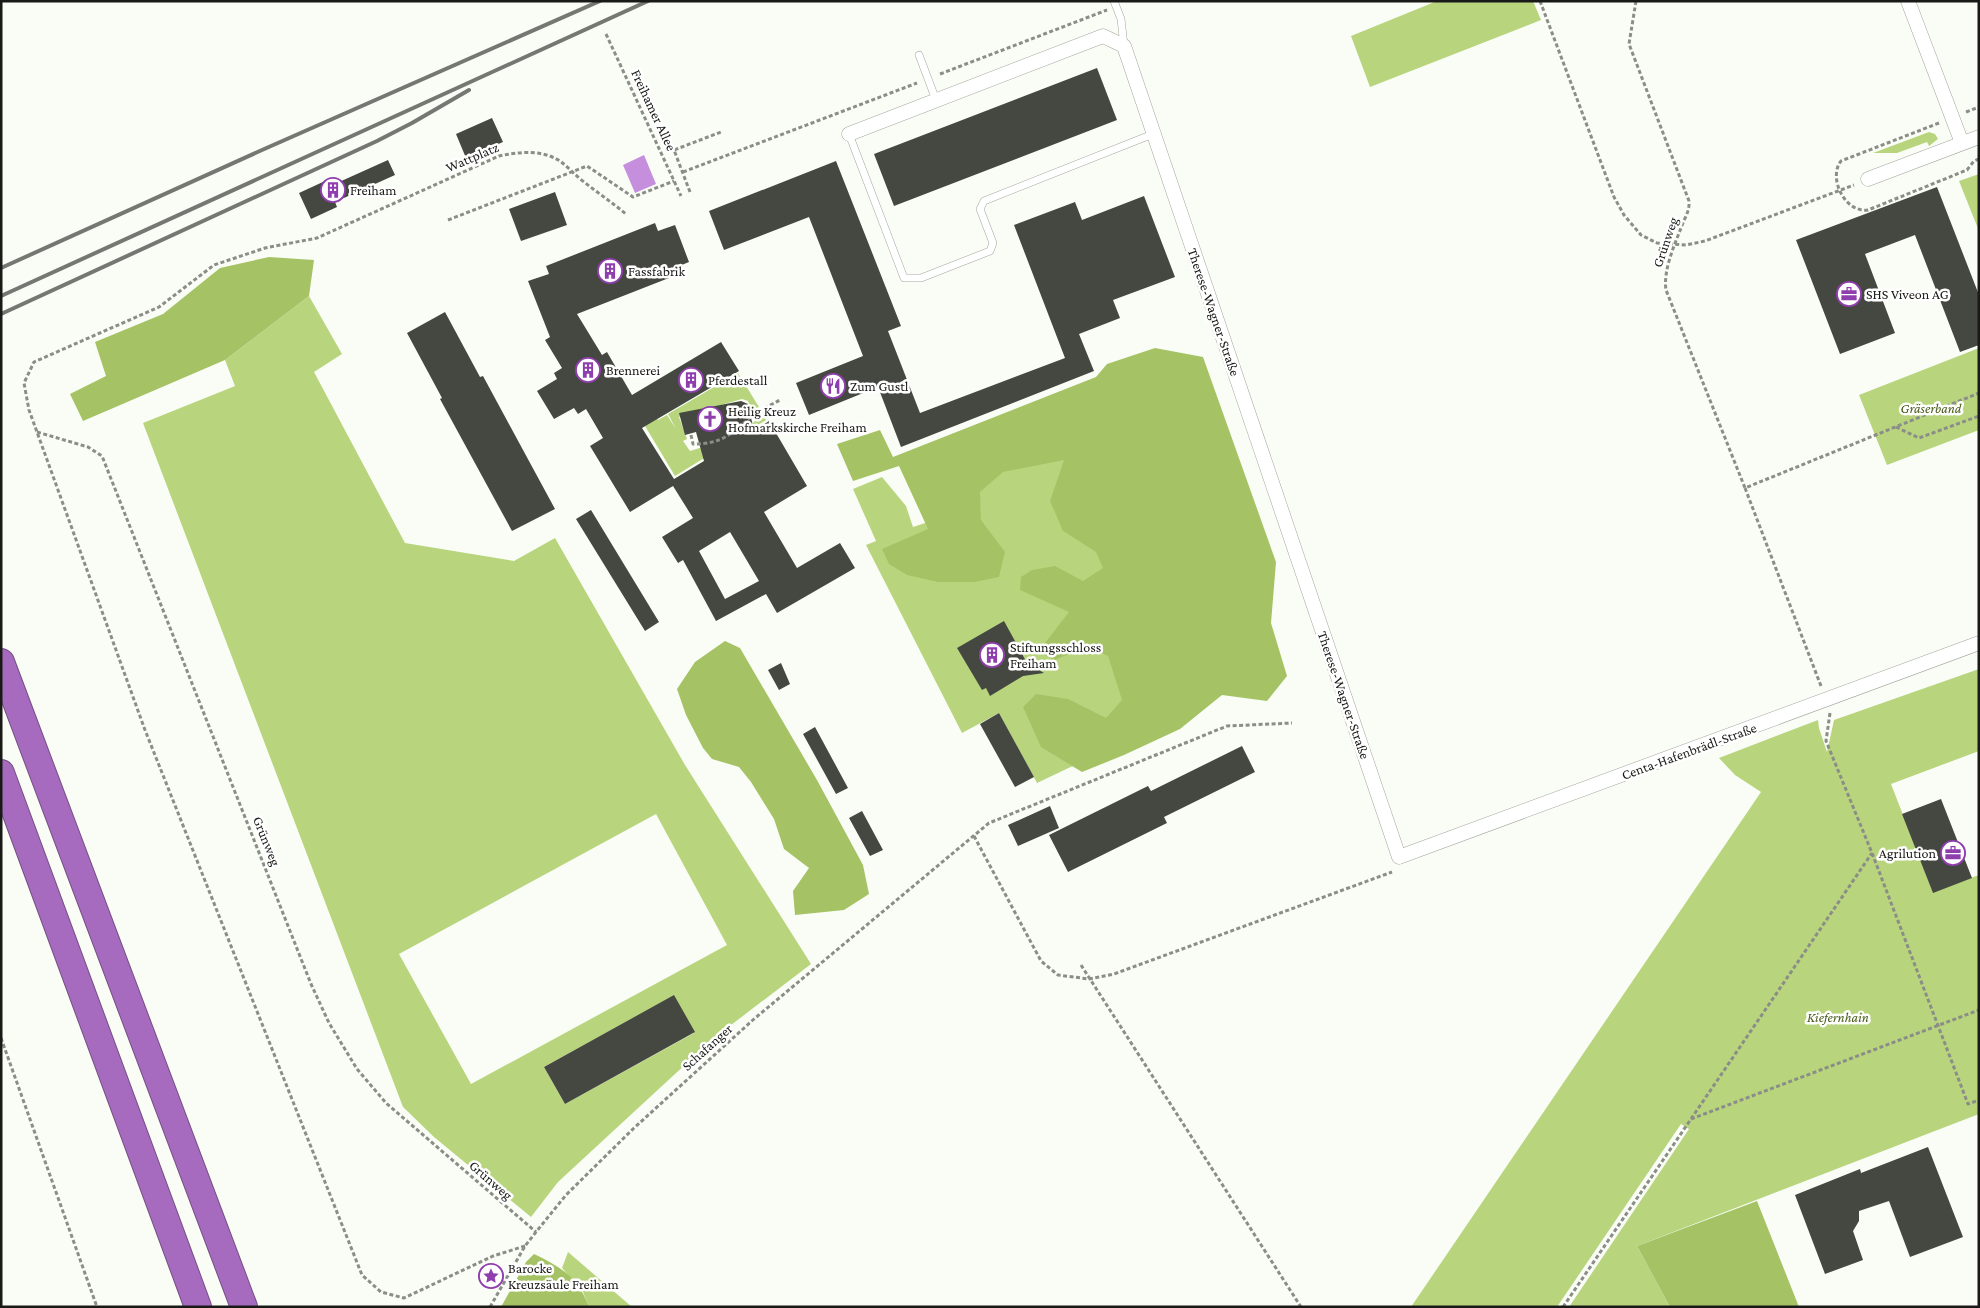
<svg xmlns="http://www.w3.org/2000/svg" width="1980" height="1308" viewBox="0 0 1980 1308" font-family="'Crimson Pro',serif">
<rect width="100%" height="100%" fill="#fafdf5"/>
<path fill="#b8d57e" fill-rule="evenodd" d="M1437,1H1533L1541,20L1370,87L1351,36Z
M1929,132L1935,134L1938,139L1929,146L1927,142L1897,153H1873Z
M1979,174V231L1959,181Z
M309,296L342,354L314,372L405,543L514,561L555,538L685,765L811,964L714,1038L558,1182L531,1217L434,1137L403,1107L143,423L235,386L225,360ZM656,814L727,945L471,1084L399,954ZM673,996L694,1033L565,1104L544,1067Z
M1979,348V430L1887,465L1859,395Z
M738,373L759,407L749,414L751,409L748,401L742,399L679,417L687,439L683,441L690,451L706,446L713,448L760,418L763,414L766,420L675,476L642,421L654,413L658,420L667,415L676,429L668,414Z
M1085,390L1222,695L1037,783L999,713L962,733L866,545L876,541L853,489L882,477L906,506L913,527L931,521Z
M1979,669V751L1891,784L1933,892L1979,875V1114L1637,1246L1670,1307H1569L1689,1129L1681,1124L1557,1307H1411L1761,792L1735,775L1719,758L1818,720L1819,728L1827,752L1834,720Z
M568,1252L632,1307H589L583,1292L562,1268Z"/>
<path fill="#a5c365" d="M269,257L314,260L309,296L225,360L83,421L70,394L106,376L95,342L163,314L220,268Z
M1155,348L1203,357L1276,562L1271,623L1287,676L1267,701L1222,695L1180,729L1124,755L1082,772L1041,747L1023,707L1036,694L1068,699L1106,718L1122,700L1108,656L1087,646L1055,660L1038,652L1069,612L1020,590L1021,577L1032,570L1055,566L1083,581L1103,568L1096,552L1063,531L1050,501L1064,460L1003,472L980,492L981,520L1005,552L999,577L975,582H938L907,575L889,564L882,549L928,529L899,466L853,481L837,444L880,430L893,457L1096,377L1107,364Z
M725,641L740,648L817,780L863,865L869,894L844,910L795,915L793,891L809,868L784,849L774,819L751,782L739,767L712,759L703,748L686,715L677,689L695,662Z
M1757,1201L1799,1307H1670L1637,1246Z
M534,1254C561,1267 578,1277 589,1307H501L526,1262Z"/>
<path fill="#c68fdd" d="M644,155L656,184L635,193L623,165Z"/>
<path fill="#454741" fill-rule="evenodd" d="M1097,68L1117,120L894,206L874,154Z
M492,118L503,142L466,158L456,134Z
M388,160L395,175L335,202L337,207L311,219L299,193L325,181L328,187Z
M836,161L901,326L888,331L920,413L1065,358L1014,225L1075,202L1082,220L1144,196L1175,277L1113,300L1120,318L1079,334L1094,371L901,447L878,387L809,415L796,383L863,356L809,217L724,250L709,211Z
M1937,187L1979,295V345L1960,352L1915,235L1865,254L1895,333L1840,354L1796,240Z
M555,192L567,225L521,241L509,209Z
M655,223L658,231L675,225L689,262L672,269L674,276L577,314L602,355L607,352L632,395L721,342L739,371L642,428L674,479L704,461L696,432L685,435L679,413L741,401L748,404L754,431L769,421L807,486L764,512L797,568L840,543L855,568L777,613L766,594L716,621L683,560L678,563L662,537L693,518L673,486L630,512L590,446L603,438L586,409L578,414L574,408L554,419L537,391L557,379L554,373L562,368L545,340L550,337L528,281L549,274L546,266ZM730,532L759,581L725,599L699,551Z
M445,312L480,377L483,376L555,509L512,531L440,399L442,398L407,333Z
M591,510L659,622L645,631L576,519Z
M1004,621L1027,663L1044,673L1023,676L990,696L986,688L982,690L957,648Z
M781,663L790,684L779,690L768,670Z
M999,713L1034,777L1015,787L980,724Z
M815,727L848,788L836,794L803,734Z
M1242,746L1255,772L1164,817L1167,823L1068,872L1049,835L1148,786L1151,791Z
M1941,799L1972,878L1933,893L1902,814Z
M1050,806L1059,828L1018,846L1008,825Z
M862,811L883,850L870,856L849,818Z
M674,995L695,1032L565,1104L544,1067Z
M1928,1147L1963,1237L1910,1257L1889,1201L1859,1211V1221L1853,1231L1863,1260L1825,1274L1795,1195L1860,1169L1861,1173Z"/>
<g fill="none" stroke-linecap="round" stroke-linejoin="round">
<defs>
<path id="service" d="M1114,1L1121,19L1124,46
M919,55L936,100
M849,134L904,278H921L990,251L993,243L980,209L984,201L1153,134"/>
<path id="minor" d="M1908,1L1962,143
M849,134L1103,36L1124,46L1399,857L1979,643
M1868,179L1979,137"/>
<path id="motorway" d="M1,662L244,1307
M1,773L198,1307"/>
</defs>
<use href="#service" stroke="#a4a7a0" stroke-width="8"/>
<use href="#minor" stroke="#a4a7a0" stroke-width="15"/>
<use href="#motorway" stroke="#754f84" stroke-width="28"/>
<path stroke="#8b8d87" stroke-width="3" stroke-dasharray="4 2.5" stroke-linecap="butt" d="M1540,1L1614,197L1624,215L1641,235L1657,243L1686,245L1705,241L1854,185
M1636,1L1629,44L1689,201C1690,211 1684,219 1681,228C1674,246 1663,271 1666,290L1745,488
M606,34L681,196
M940,74L1107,10
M1966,112L1979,107
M1939,123L1841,161C1828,177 1844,213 1868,210L1967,170L1974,161L1979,159
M683,172L917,83
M690,192L674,150L721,132
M448,220L587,166L633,197L674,181
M1896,427L1919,438L1979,416
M37,432L88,447L102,456L311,984L329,1023L357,1069L386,1103L536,1232
M691,435L693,444C722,444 731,434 752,416C760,410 771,405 780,400
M1821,686L1745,488L1979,393
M1830,713L1826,741L1872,853L1968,1104L1979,1100
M974,836L1041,961L1058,975L1089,979L1114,974L1392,872
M1081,965L1301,1307
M1,1038L97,1307
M1691,1119L1979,1010
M525,1246L493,1256L404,1298L381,1292L362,1275L145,730L29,410L24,383L34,362L159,307L214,265L265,248L317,238L499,156C519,152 541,149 560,161C568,167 575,175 584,182C598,193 613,203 627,215
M490,1307L525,1246L536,1232L566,1195L634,1128L754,1019L989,823L1227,726L1292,723
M1563,1307L1872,853"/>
<use href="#service" stroke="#fff" stroke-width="7"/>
<use href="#minor" stroke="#fff" stroke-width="14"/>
<use href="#motorway" stroke="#a66bbe" stroke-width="26"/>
<path stroke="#757772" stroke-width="4" d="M1,268L262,150L600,1
M1,296L648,1
M1,314L377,141L412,123L469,90"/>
</g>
<defs>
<symbol id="building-ring" viewBox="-11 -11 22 22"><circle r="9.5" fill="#fff" stroke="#8f3ead" stroke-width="1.5"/><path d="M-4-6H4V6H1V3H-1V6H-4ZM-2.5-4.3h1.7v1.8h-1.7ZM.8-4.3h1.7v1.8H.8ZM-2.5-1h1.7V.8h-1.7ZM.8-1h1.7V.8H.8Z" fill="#8f3ead"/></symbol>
<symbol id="office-ring" viewBox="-11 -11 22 22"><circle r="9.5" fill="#fff" stroke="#8f3ead" stroke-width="1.5"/><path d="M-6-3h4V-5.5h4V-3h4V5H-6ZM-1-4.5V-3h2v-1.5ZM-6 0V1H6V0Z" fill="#8f3ead"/></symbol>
<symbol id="restaurant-ring" viewBox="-11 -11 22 22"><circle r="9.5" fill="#fff" stroke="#8f3ead" stroke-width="1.5"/><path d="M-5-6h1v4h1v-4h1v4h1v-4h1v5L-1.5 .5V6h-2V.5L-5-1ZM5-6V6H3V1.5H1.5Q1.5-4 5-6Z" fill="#8f3ead"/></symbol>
<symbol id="church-ring" viewBox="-11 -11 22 22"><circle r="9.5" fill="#fff" stroke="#8f3ead" stroke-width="1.5"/><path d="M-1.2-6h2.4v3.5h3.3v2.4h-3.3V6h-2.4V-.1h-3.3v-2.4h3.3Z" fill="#8f3ead"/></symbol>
<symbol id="sight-ring" viewBox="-11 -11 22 22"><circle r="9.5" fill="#fff" stroke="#8f3ead" stroke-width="1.5"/><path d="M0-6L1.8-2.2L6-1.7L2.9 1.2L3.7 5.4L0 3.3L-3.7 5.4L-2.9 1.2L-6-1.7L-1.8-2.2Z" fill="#8f3ead"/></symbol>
</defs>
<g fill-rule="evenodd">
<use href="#building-ring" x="319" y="176" width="28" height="28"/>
<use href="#building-ring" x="596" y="257" width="28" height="28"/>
<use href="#office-ring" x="1835" y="280" width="28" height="28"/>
<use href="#building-ring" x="574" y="356" width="28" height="28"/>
<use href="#building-ring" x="677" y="366" width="28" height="28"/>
<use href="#restaurant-ring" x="819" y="372" width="28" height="28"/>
<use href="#church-ring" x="696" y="405" width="28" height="28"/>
<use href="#building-ring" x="978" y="641" width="28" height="28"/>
<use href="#office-ring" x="1939" y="839" width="28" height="28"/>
<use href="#sight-ring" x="477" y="1262" width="28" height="28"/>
</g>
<g text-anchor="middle" stroke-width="5" stroke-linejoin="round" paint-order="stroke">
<g font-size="14" fill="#191a17" stroke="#fff">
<text transform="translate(654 110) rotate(65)" y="5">Freihamer Allee</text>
<text transform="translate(472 157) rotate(-23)" y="5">Wattplatz</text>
<text transform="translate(1665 242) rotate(-71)" y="5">Grünweg</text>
<text transform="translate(1214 312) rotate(71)" y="5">Therese-Wagner-Straße</text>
<text transform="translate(1344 695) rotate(71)" y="5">Therese-Wagner-Straße</text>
<text transform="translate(1689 751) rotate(-20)" y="5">Centa-Hafenbrädl-Straße</text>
<text transform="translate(267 841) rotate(68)" y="5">Grünweg</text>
<text transform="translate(707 1047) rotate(-42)" y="5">Schafanger</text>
<text transform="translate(491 1180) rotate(41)" y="5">Grünweg</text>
</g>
<g font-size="14" fill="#191a17" stroke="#fff" text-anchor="start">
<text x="350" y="195">Freiham</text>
<text x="628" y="276">Fassfabrik</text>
<text x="1866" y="299">SHS Viveon AG</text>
<text x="606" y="375">Brennerei</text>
<text x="708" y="385">Pferdestall</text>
<text x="850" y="391">Zum Gustl</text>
<text x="728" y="416">Heilig Kreuz<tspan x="728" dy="16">Hofmarkskirche Freiham</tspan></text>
<text x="1010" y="652">Stiftungsschloss<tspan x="1010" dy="16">Freiham</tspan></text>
<text x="1936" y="858" text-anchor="end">Agrilution</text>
<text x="508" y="1273">Barocke<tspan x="508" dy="16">Kreuzsäule Freiham</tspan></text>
</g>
<g font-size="14" font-style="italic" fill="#4a5d1c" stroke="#fff">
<text x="1931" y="413">Gräserband</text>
<text x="1838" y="1022">Kiefernhain</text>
</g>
</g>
<rect width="1980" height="1308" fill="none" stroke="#191a17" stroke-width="5"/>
</svg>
